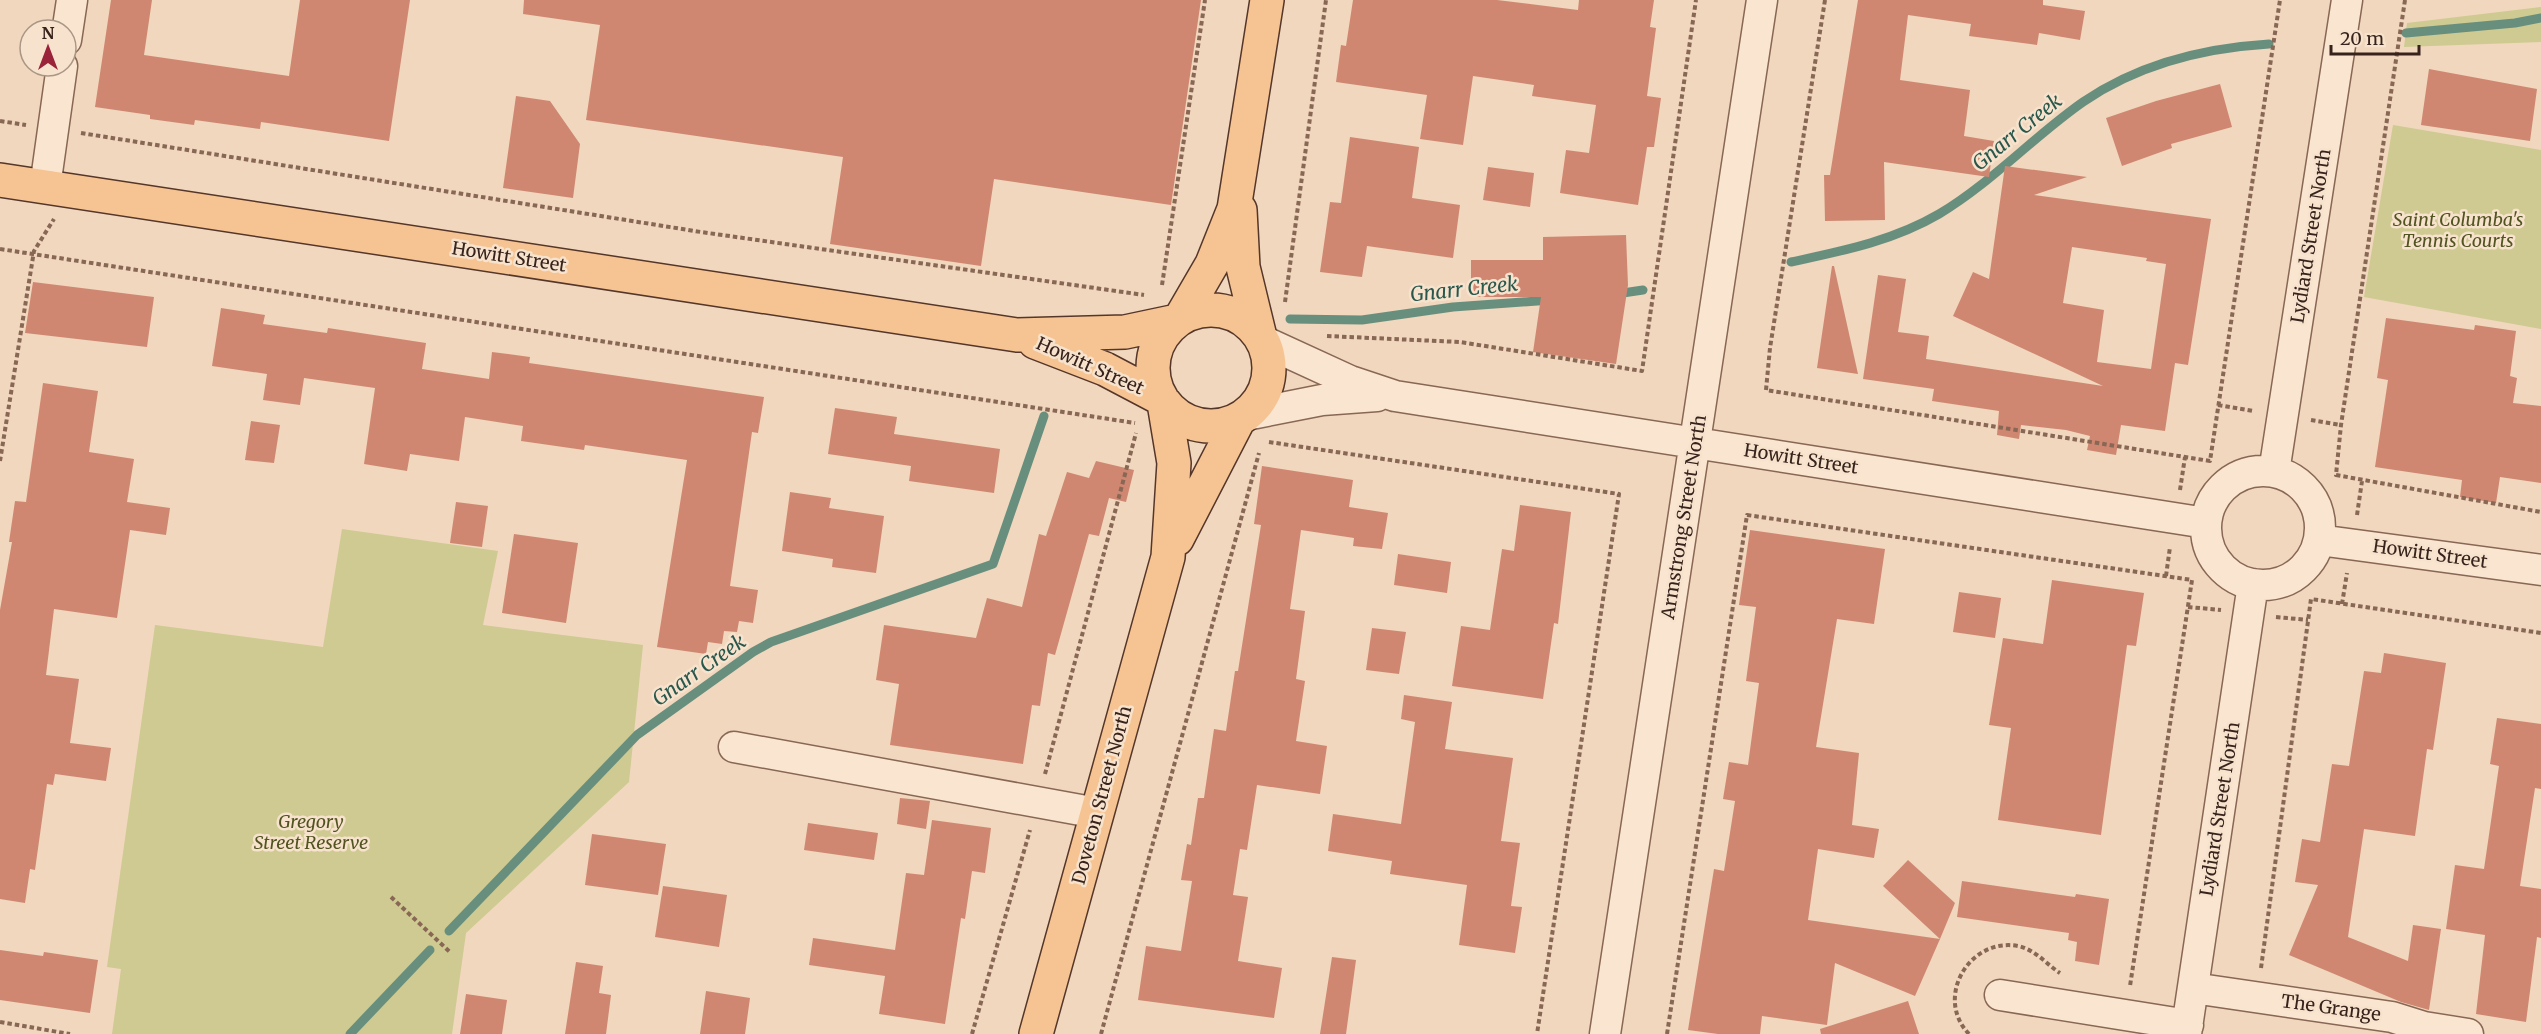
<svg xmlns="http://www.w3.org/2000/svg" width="2541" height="1034" viewBox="0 0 2541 1034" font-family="Merriweather,serif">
<rect width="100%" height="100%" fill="#f0d7bd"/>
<path fill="#ceca91" d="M2541,7V42L2404,47L2407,23Z
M2393,125L2541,150V329L2364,297Z
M342,529L498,551L483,625L643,645L629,782L466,933L452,1034H112L121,969L107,967L155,625L323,647Z"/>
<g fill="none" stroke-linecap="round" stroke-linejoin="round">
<path stroke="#688f7e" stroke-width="9" d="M2406,33L2515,23L2541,18
M1791,262C1842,251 1893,241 1939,214C1991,183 2033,137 2083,102C2137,65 2204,48 2269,44
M1616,294L1643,290
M1290,319L1362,320L1453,307L1551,300
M449,931L637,735L753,652L771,642L993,564L1044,416
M350,1034L430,950"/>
</g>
<path fill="#d08771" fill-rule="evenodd" d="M111,0H152L144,55L289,76L300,0H410L389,141L261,122L260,129L195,120L194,125L150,119V115L95,107Z
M524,0H1201L1171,205L994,179L981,266L830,244L843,157L586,120L600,25L523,14Z
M1353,0H1497L1578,10L1579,0H1654L1650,27L1656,28L1647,96L1661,98L1654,147H1647L1638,205L1560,193L1566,150L1589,153L1596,105L1532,96L1534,85L1473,76L1463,145L1420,139L1427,95L1336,82L1341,45L1346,46Z
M1858,0H2043V5L2085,11L2080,40L2039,33L2037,45L1969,36L1971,24L1908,15L1900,80L1970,90L1964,136L1994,141L1989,177L1884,162L1885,220L1825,221L1824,175H1830Z
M2429,69L2537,89L2530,141L2421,125Z
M2220,84L2232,127L2171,144L2172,148L2122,166L2106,118L2156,101Z
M516,96L550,101L580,144L573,198L503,188Z
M1350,137L1419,147L1412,198L1460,205L1453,258L1367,246L1362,277L1320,272L1330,202L1341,203Z
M2005,166L2087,177L2034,195L2211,219L2188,365L2175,363L2165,431L2121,425L2116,455L2087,450L2090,436L2066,430L2021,425L2019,439L1997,435L1999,411L1932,401L1934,389L1863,379L1878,275L1906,279L1898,332L1929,336L1926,359L2103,386L1953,316L1973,272L1989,279ZM2072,247L2147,258L2146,261L2166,264L2151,369L2097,362L2104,310L2063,303Z
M1488,167L1534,173L1530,207L1483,200Z
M1626,235L1628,285L1616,364L1533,352L1541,297H1471V260H1543V237Z
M1832,266H1834L1858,374L1817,368Z
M33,282L154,297L147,347L25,333Z
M221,308L265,315L263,324L327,333L328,328L426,343L422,369L489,379L492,352L530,357L529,363L764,397L758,433L752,432L730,586L758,590L753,623L739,621L737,632L724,631L722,644L708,642L706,654L657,647L687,460L585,445L584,450L521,441L523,426L465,417L459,461L410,454L407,471L364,464L375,388L304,378L300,405L263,400L267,374L212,366Z
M2386,318L2474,330L2475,325L2516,331L2510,376L2517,378L2513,403L2541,406V483L2500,477L2496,503L2460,497L2462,480L2375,467L2388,380L2377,378Z
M43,383L98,391L89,452L134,459L127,502L170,508L166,535L130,530L117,618L54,609L46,675L79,679L70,743L111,748L106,781L55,774L53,785L47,784L35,870L30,869L25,903L0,899V610L12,542H9L15,501L26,502Z
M835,408L897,417L894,434L1000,449L994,493L909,481L911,466L828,454Z
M251,421L280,425L274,463L245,460Z
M1096,461L1134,470L1126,502L1109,498L1099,536L1089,534L1055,655L1048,653L1040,706L1032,705L1023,764L890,745L899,684L876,680L884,625L976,638L987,598L1022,607L1039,534L1046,536L1067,472L1089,478Z
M1262,466L1353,480L1349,507L1388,513L1382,549L1353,546L1354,538L1301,530L1290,609L1305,611L1296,679L1305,681L1296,741L1327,746L1320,794L1257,785L1247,850L1240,849L1233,895L1248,897L1238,961L1282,968L1274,1018L1138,1000L1146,946L1181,951L1192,881L1181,880L1187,844L1191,845L1198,798H1204L1214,729L1226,731L1235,671H1238L1261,525L1254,524Z
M790,492L831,498L829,508L884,516L876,573L832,567L833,559L782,551Z
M456,502L488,506L482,547L450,543Z
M1520,505L1571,512L1558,624L1554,623L1543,699L1452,686L1461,626L1490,630L1502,549L1514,551Z
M1750,530L1885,549L1874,624L1837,619L1816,747L1859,753L1852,825L1879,829L1874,858L1818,849L1808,920L1940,939L1915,996L1835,963L1827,1025L1762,1016L1760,1034H1718L1688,1030L1714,869L1724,871L1735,801L1723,799L1729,762L1748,765L1759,683L1746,681L1756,607L1739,605Z
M514,534L578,543L566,623L502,613Z
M1398,554L1451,562L1447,593L1394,585Z
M2052,580L2144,593L2136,646L2127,645L2101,835L1998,820L2011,728L1989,725L2003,638L2043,644Z
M1959,592L2001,598L1995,638L1953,632Z
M1372,628L1406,632L1399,674L1366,670Z
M2384,653L2446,663L2433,750L2427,749L2415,836L2364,829L2348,937L2408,961L2413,925L2441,929L2429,1010L2401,1002L2289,955L2318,885L2295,882L2302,839L2320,842L2332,764L2349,766L2364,671L2381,673Z
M1404,695L1452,702L1445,749L1513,758L1501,841L1520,843L1511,906L1522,907L1515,953L1459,945L1467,885L1390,874L1392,861L1328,851L1333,814L1401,824L1415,722L1401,719Z
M2497,718L2541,724V789L2535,788L2520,886L2541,889V938L2537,937L2526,1022L2476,1014L2485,935L2446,929L2455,865L2484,869L2499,766L2490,764Z
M900,798L930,801L926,829L897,824Z
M932,820L991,828L985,873L972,871L965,919L961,918L945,1024L879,1014L885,976L809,965L813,938L895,950L906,873L924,875Z
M808,823L878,833L874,860L804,850Z
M592,834L666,844L658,895L585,885Z
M1908,860L1955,903L1940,939L1883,886Z
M1962,881L2075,897L2076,894L2109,899L2099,965L2075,961L2077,942L2068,940L2069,933L1957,917Z
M663,886L727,895L719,947L655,937Z
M0,950L43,956L44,952L98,960L90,1013L0,1000Z
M1332,957L1356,960L1346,1034H1320Z
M576,962L603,966L599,993L611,995L606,1034H565Z
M706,991L750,998L745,1034H700Z
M466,994L507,1000L502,1034H460Z
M1908,1001L1919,1034H1821L1820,1029Z"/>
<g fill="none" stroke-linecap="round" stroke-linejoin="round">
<defs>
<path id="minor" d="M66,40L72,0
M45,187L62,66
M1263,341L1350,381L1395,396L2206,523
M1246,415L1322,400L1377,396
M2206 528a57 57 0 1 1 114 0a57 57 0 1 1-114 0Z
M2274,472L2347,0
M2319,540L2541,570
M734,747L1097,813
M2193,988L2392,1017L2424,1027L2468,1034
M2000,995L2188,1025
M1605,1034L1762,0
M2186,1034L2253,584"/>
<path id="major" d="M0,180L1017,335L1125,332L1177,321
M1240,210L1243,267L1260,337
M1153 368a58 58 0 1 1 116 0a58 58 0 1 1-116 0Z
M1180,319L1212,264L1234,209L1267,0
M1035,342L1105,369L1162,399
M1177,539L1239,419
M1036,1034L1168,557L1174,463L1164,403"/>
</defs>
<use href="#minor" stroke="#886755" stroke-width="33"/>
<use href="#major" stroke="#55362a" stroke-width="36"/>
<path stroke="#886755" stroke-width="4" stroke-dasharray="4.5 3" stroke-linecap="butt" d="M1825,0L1770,348L1766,390L2210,461L2280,0
M2405,0L2341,425L2336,475L2541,512
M0,121L26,125
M81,133L701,232L1144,295
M0,249L1135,423
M1162,285L1205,0
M1285,302L1326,0
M1327,336L1460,342L1642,371L1696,0
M2218,405L2253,411
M2311,420L2341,425
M1269,442L1619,494L1537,1034
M0,461L34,251L54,219
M2180,490L2185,457
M2357,515L2362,481
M2166,576L2170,547
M2342,604L2347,573
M2188,607L2221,610
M2276,617L2308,620
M1045,774L1136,433
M391,897L451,953
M2261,968L2311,599L2541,633
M0,1022L70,1034
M972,1034L1030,830
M1101,1034L1259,453
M1667,1034L1747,515L2192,580L2130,986
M1969,1034C1934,998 1969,937 2018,946C2036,950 2046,964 2060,973"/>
<use href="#minor" stroke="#fae6d0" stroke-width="30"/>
<use href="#major" stroke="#f6c492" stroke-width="33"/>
</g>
<g text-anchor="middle" stroke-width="5" stroke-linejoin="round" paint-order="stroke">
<g font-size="18" font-style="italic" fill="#515420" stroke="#f7e3cd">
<text x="2458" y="226">Saint Columba's<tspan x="2458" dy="21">Tennis Courts</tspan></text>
<text x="311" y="828">Gregory<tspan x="311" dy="21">Street Reserve</tspan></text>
</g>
<g font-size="18" fill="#37231b" stroke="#f7e3cd">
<text transform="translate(2311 236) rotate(-81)" y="6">Lydiard Street North</text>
<text transform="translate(509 257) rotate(9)" y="6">Howitt Street</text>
<text transform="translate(1090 366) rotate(24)" y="6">Howitt Street</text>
<text transform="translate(1801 459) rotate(9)" y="6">Howitt Street</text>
<text transform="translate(1684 517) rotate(-81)" y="6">Armstrong Street North</text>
<text transform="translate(2430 554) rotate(8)" y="6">Howitt Street</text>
<text transform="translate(1102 795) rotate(-75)" y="6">Doveton Street North</text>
<text transform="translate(2220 809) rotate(-81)" y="6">Lydiard Street North</text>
<text transform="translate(2331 1008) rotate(8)" y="6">The Grange</text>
</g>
<g font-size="20" font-style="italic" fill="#29574c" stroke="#f7e3cd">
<text transform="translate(2017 132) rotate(-39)" y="7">Gnarr Creek</text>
<text transform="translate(1464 289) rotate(-6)" y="7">Gnarr Creek</text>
<text transform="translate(699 670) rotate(-35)" y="7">Gnarr Creek</text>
</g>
</g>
<g transform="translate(48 48)"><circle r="28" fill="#f7e3cd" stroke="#aa9686" stroke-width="1.5"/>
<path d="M0-4.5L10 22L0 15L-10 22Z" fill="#9a2239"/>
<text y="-9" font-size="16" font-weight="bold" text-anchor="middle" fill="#37231b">N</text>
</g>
<path d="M2331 45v9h88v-9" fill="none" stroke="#37231b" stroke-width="3"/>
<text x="2340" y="45" font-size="18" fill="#37231b" stroke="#f7e3cd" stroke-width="4.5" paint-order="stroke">20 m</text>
</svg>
